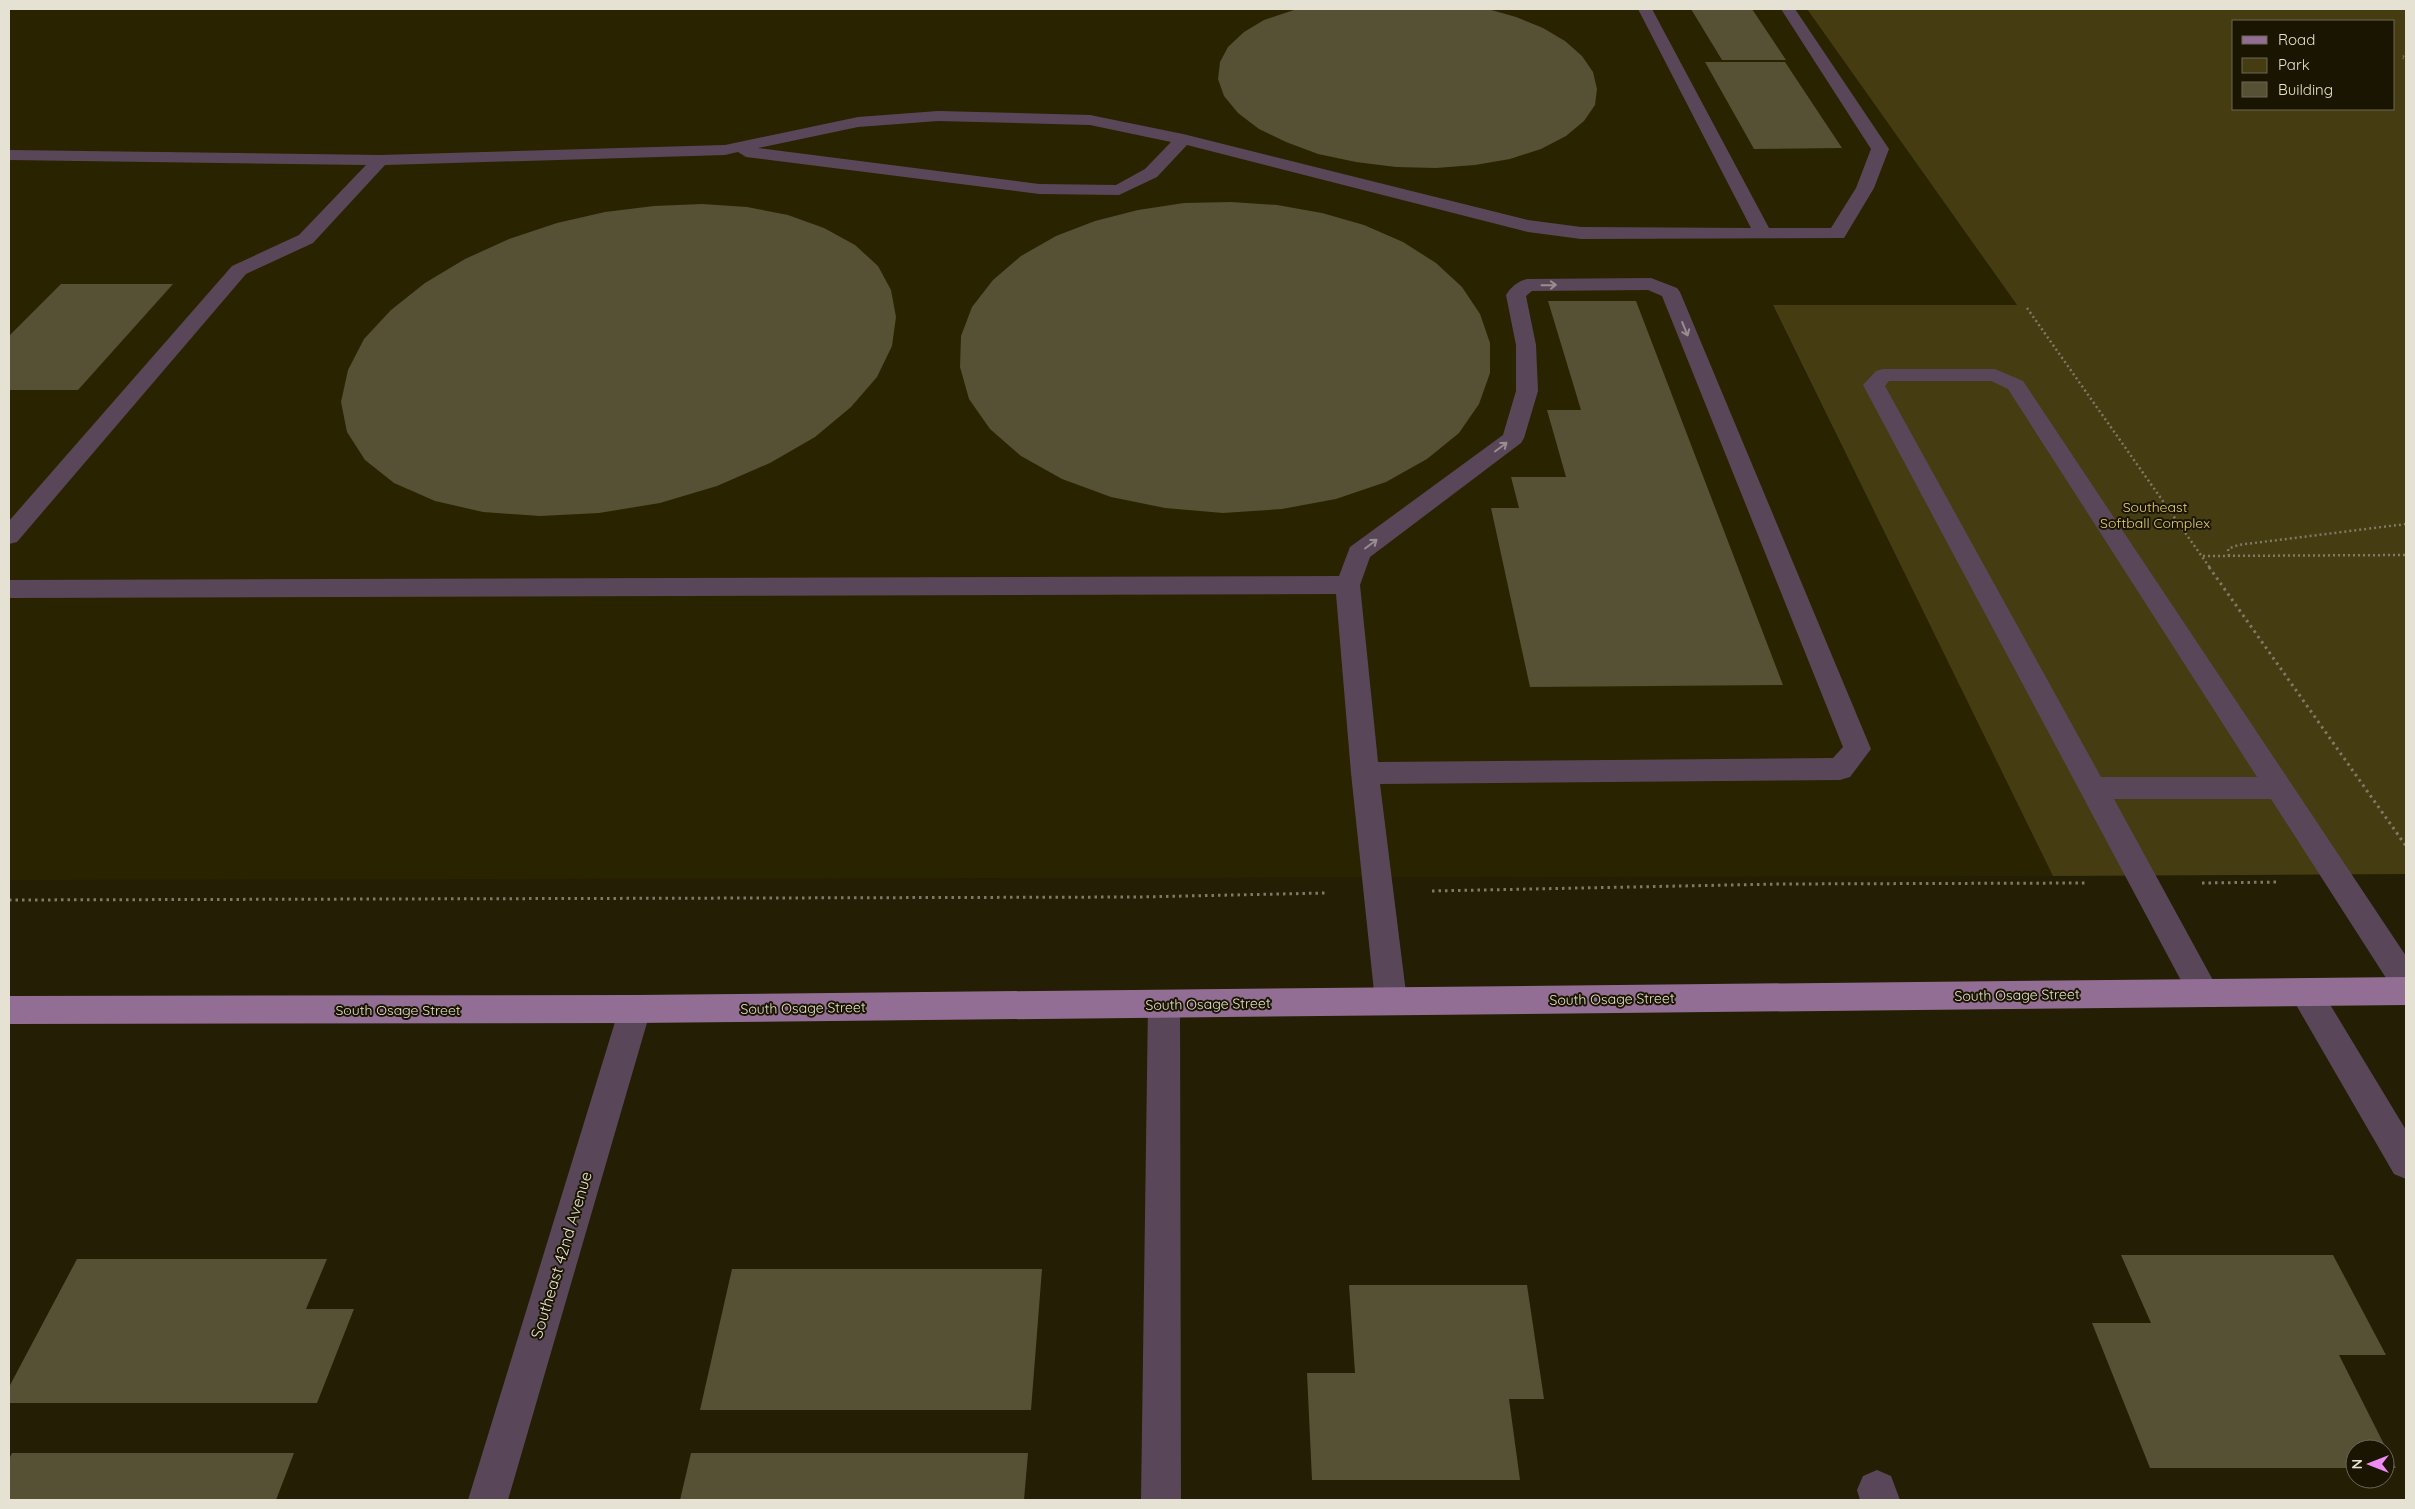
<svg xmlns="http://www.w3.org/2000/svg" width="2415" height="1509" viewBox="0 0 2415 1509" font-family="Quicksand,sans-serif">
<rect width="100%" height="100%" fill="#241e04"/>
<path fill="#2a2300" d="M9,9H1807L2017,305L1773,306L2053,876L9,880Z"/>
<path fill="#453c11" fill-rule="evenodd" d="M1807,9H2406V874L2053,876L1773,305H2017ZM2234,21H2394V109H2234Z"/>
<path fill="#565034" d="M1297,9H1488L1516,17L1543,28L1565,41L1582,56L1593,72L1597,89L1595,105L1584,121L1566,136L1541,149L1510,159L1475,165L1436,168L1396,167L1356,162L1318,154L1286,142L1259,129L1238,113L1224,96L1218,79L1220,62L1228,47L1244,32L1264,20Z
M1691,9H1752L1786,60H1722Z
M1705,62H1785L1842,148L1754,149Z
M1231,202L1277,205L1322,213L1364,225L1403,242L1436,263L1462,287L1480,314L1490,343V373L1479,404L1459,433L1427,459L1386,482L1336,499L1282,509L1223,513L1165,508L1111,497L1062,479L1021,456L990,429L969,399L960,367L961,336L972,307L993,280L1021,256L1056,236L1095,221L1138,210L1184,203Z
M702,204L747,207L788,215L824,228L855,245L878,266L891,290L896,317L892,346L877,377L851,407L815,437L770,463L717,486L660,503L599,513L540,516L483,512L435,501L394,483L365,460L347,432L341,402L348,370L364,339L391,310L425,283L465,259L509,239L557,223L605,212L654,206Z
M61,284H173L78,390H9V336Z
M1548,301H1636L1783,685L1530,687L1491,508H1519L1511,477H1566L1547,410H1581Z
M2121,1255H2333L2386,1355H2339L2396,1468H2385V1449H2355V1468H2150L2092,1323H2151Z
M77,1259H327L306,1309H354L317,1403H9V1387Z
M732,1269H1042L1031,1410H700Z
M1349,1285H1527L1544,1399H1509L1520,1480H1312L1307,1373H1355Z
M12,1453H294L276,1500H9V1459Z
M691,1453H1028L1024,1500H680Z"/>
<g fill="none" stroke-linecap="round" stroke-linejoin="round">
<path stroke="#7f7a66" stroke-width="2" stroke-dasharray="1 2.5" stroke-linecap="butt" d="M2406,53L2402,58L2406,59"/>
<path stroke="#7f7a66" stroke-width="2.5" stroke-dasharray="2 3" stroke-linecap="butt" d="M2027,308L2210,568
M2203,556L2406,555
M2229,556L2228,549L2238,545L2406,524"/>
<path stroke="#7f7a66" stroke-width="3" stroke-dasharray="2.5 4" stroke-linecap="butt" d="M2209,567L2406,846
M2202,883L2280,882
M1432,891L1780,884L2085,883
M9,900L1139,897L1326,893"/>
<path fill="#594759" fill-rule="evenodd" d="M1638,9H1652L1769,228H1831L1856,188L1871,149L1781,9H1795L1889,149L1874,188L1844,238L1581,239L1528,232L1187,145L1157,177L1119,195L1039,194L746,157L738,152L725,155L385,165L313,243L246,274L17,542L9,544V521L232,266L299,235L366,165L9,160V150L380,155L725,145L858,117L938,111L1090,115L1183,134L1528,220L1581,227L1751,228ZM938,121L1090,125L1171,142L1145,169L1116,185L1039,184L758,148L858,127Z
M1651,278L1677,288L1680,292L1871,749L1850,777L1840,780L1380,784L1407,1001L1402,1011L1391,1015L1380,1011L1375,1001L1351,773L1336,594L9,598V580L1339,576L1350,547L1503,435L1516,391V345L1506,295C1511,287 1518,281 1527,279ZM1648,290L1662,296L1843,747L1833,758L1378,762L1360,585L1370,557L1521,443L1524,438L1538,391L1536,345L1526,296L1532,291Z
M1883,369H1995L2023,381L2406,956V996L2395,992L2271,799H2114L2220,993L2215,1003L2204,1007L2193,1003L1863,385L1876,371ZM1889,381H1991L2008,389L2257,777H2101L1885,386Z
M2306,979L2317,983L2406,1130V1179L2394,1174L2295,1003L2290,993L2295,983Z
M1164,990L1175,994L1180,1004L1181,1500H1141L1148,1004L1153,994Z
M635,995L646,999L651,1009L508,1500H468L619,1009L624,999Z
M1877,1470L1891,1476L1900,1500H1860L1857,1490L1863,1476Z"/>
<path fill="#936e94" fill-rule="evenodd" d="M2406,977V1005L635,1023L9,1024V996L635,995Z"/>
</g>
<defs><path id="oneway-shaft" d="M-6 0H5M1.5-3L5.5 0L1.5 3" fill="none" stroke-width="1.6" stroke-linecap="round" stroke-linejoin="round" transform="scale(1.25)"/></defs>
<g stroke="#988d90">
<use href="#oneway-shaft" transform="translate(1549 285) rotate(-1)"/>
<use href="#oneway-shaft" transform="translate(1685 329) rotate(68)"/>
<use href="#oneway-shaft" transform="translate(1501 447) rotate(-37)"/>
<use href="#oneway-shaft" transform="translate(1371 544) rotate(-37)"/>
</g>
<g text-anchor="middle" stroke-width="4" stroke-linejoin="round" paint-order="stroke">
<g font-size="14" fill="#e5d178" stroke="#1a1500">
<text x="2155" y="512">Southeast<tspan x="2155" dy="16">Softball Complex</tspan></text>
</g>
<g font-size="14" fill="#e6e2d3" stroke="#1a1500">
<text transform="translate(2017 995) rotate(-1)" y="5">South Osage Street</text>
<text transform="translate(1612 999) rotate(-1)" y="5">South Osage Street</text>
<text transform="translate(1208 1004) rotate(-1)" y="5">South Osage Street</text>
<text transform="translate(803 1008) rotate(-1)" y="5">South Osage Street</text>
<text x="398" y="1015">South Osage Street</text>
</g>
<g font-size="16" fill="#e6e2d3" stroke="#1a1500">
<text transform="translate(561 1255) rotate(-73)" y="6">Southeast 42nd Avenue</text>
</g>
</g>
<rect width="2415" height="1509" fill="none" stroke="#e6e2d3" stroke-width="20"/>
<rect x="2232" y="20" width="162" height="90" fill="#1a1500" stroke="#6c6754"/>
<rect x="2242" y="36" width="25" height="8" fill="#936e94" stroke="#6c6754"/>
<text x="2278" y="45" font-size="15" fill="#e6e2d3">Road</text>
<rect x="2242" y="58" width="25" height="15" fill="#453c11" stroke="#6c6754"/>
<text x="2278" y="70" font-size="15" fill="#e6e2d3">Park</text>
<rect x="2242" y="82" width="25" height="15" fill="#565034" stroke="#6c6754"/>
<text x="2278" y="95" font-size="15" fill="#e6e2d3">Building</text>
<g transform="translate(2370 1464) rotate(270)"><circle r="24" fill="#1a1500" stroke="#6c6754"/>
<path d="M0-4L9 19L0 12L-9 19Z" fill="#f08bf5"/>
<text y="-8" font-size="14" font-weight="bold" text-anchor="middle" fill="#e6e2d3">N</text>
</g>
</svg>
